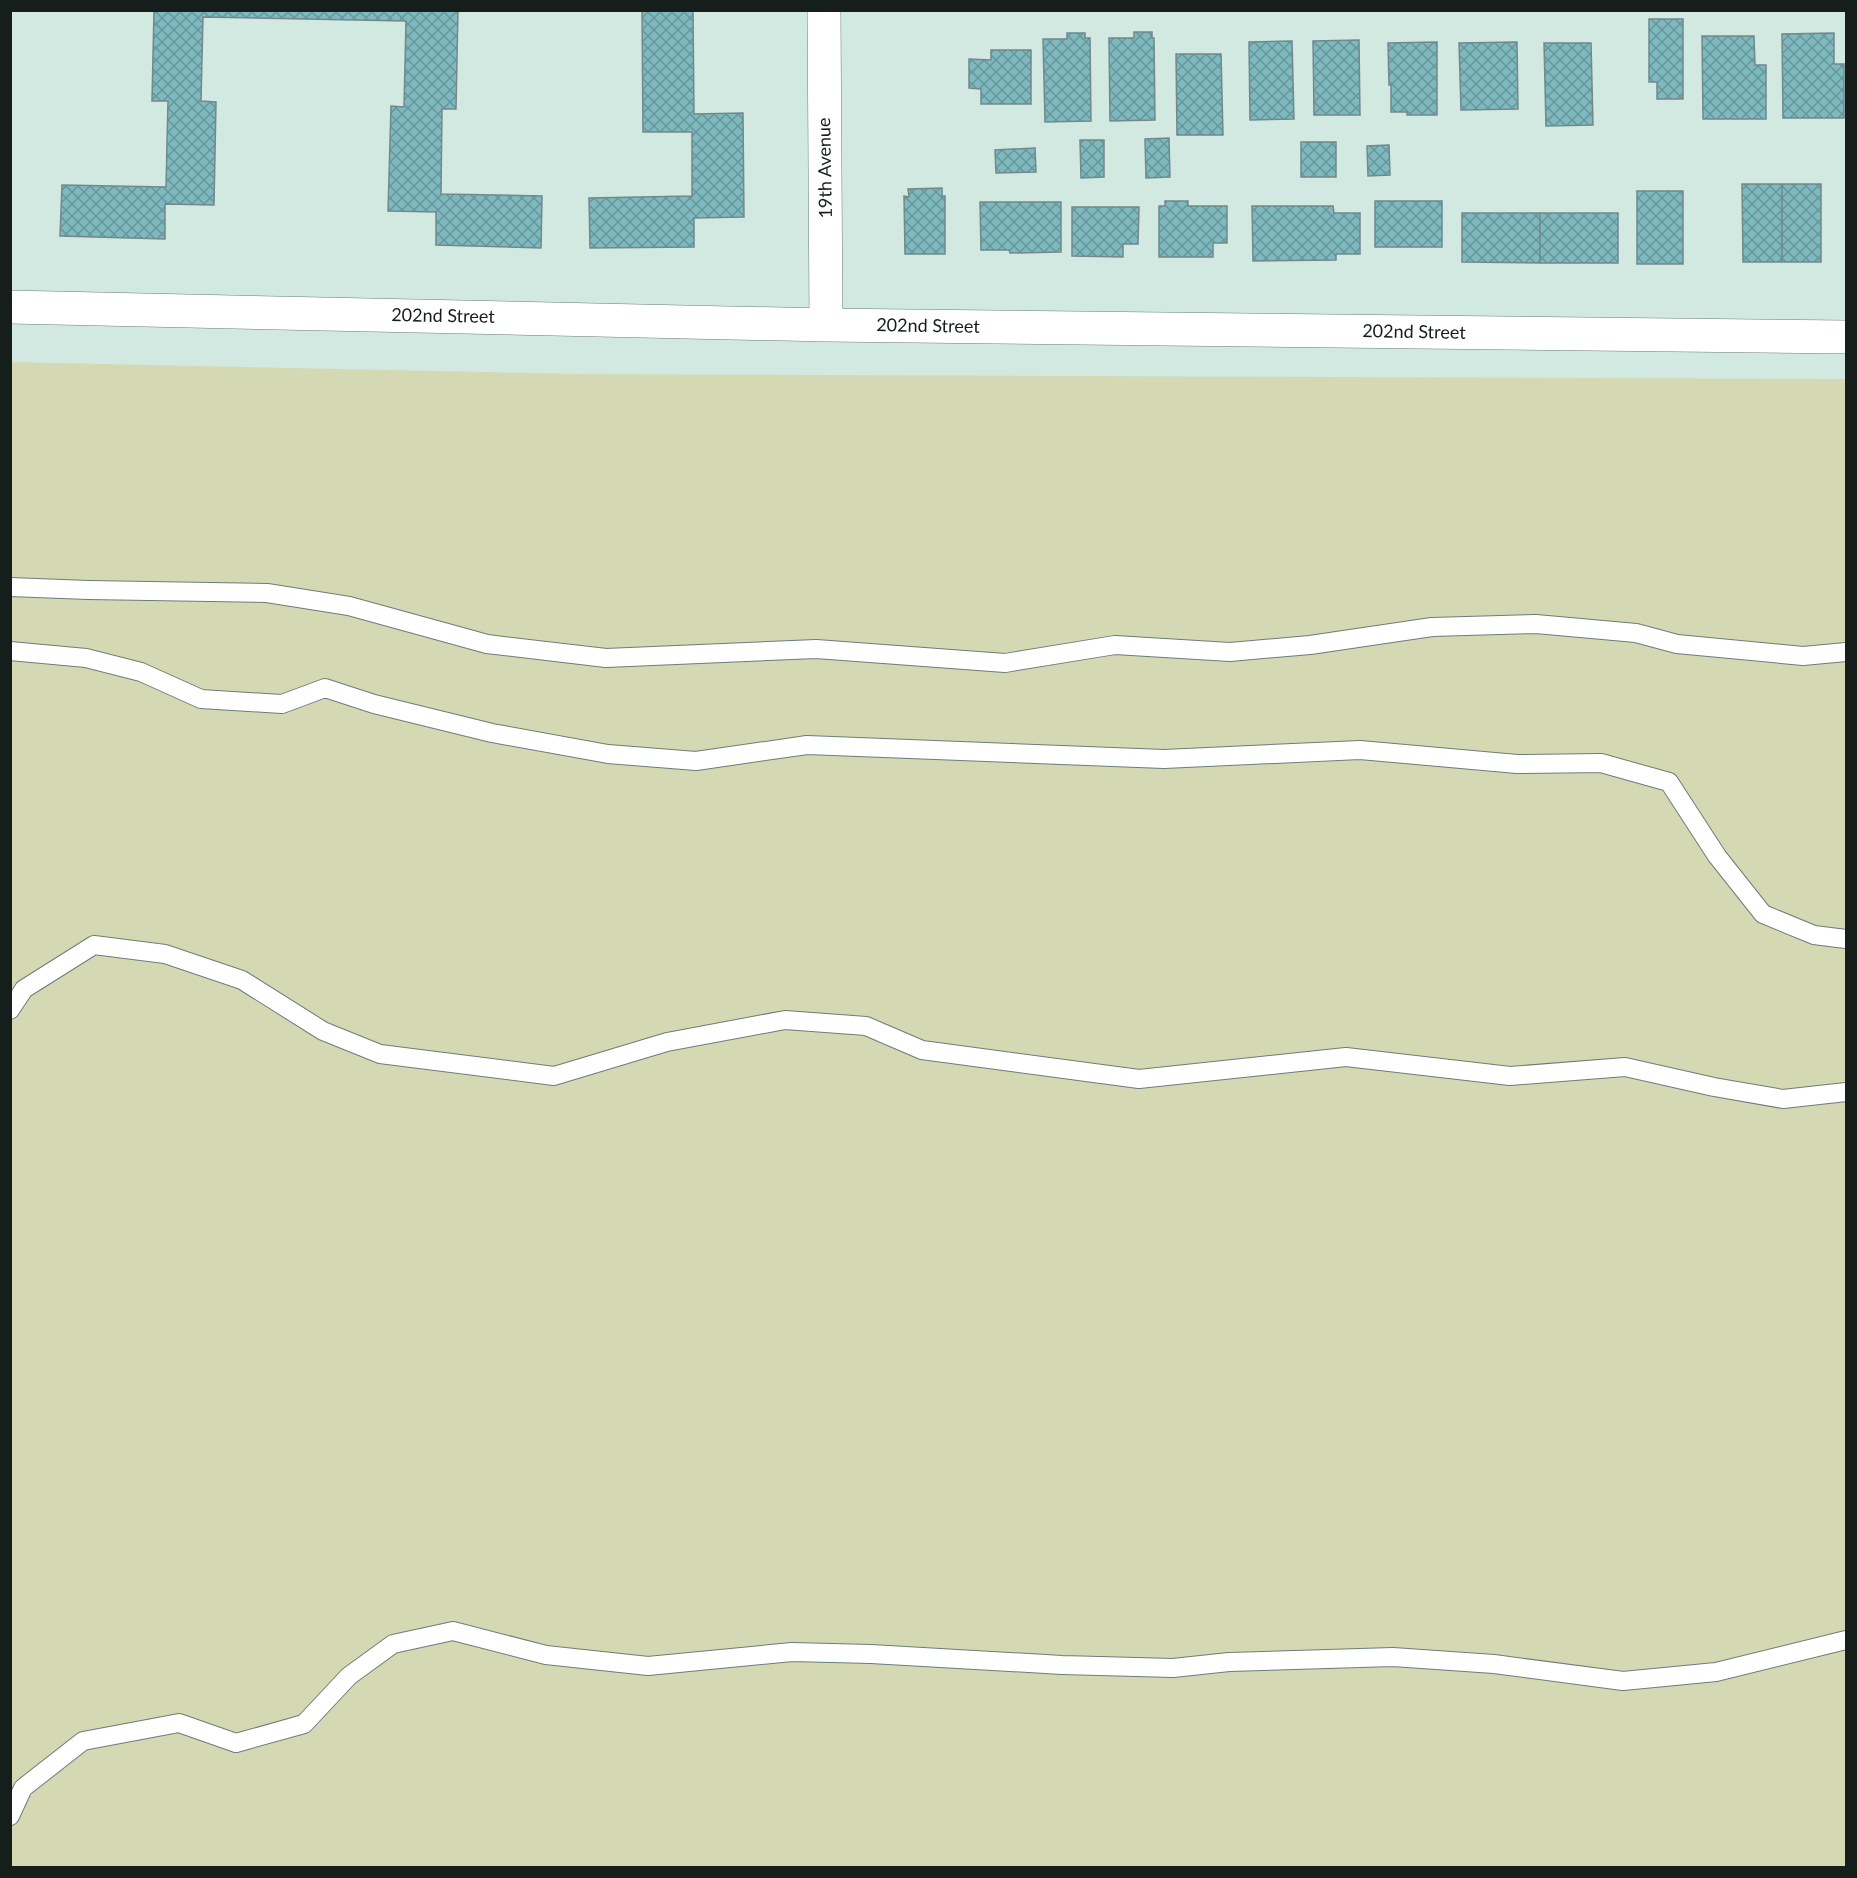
<svg xmlns="http://www.w3.org/2000/svg" width="1857" height="1878" viewBox="0 0 1857 1878" font-family="Lato,sans-serif">
<defs>
<pattern id="building-cross-hatch" width="8" height="8" patternUnits="userSpaceOnUse" patternTransform="scale(1.5)"><rect width="8" height="8" fill="#7eb9bf"/><path d="M0 0l8 8M0 8l8-8" fill="none" stroke="#66969a"/></pattern>
</defs>
<rect width="100%" height="100%" fill="#d2e9e1"/>
<path fill="#d4d9b4" d="M10,362L575,374L1846,379V1867H11Z"/>
<path fill="url(#building-cross-hatch)" stroke="#72888b" stroke-width="1.5" d="M154,10H458L456,109H442L441,194L542,196L541,248L436,245V212L388,211L391,106L404,107L406,21L203,17L201,101L216,102L214,205L165,204V239L60,236L62,185L166,187L168,101H152Z
M642,10H693L694,114L743,113L744,217L694,218V247L590,248L589,198L692,196V132H643Z
M1649,19H1683V99H1657V82H1649Z
M1134,32H1152V38H1154L1155,120L1110,121L1109,38H1134Z
M1067,33H1085V38H1090L1091,121L1045,122L1043,39H1067Z
M1834,33V64H1844V118H1783L1782,34Z
M1702,36H1754L1755,65H1766V119H1703Z
M1359,40L1360,115H1314L1313,41Z
M1292,41L1294,119L1250,120L1249,42Z
M1437,42V115H1407V112H1391V85H1389L1388,43Z
M1517,42L1518,109L1461,110L1459,43Z
M1544,43H1591L1593,125L1546,126Z
M991,50H1031V104H981V89L969,88V59L991,60Z
M1176,54H1221L1223,135H1177Z
M1169,138L1170,177L1146,178L1145,139Z
M1080,140H1104V177L1081,178Z
M1301,142H1336V177H1301Z
M1389,145L1390,175L1368,176L1367,146Z
M1035,148L1036,172L996,173L995,150Z
M1742,184H1782V262H1743Z
M1782,184H1821V262H1782Z
M942,188V196H945V254H905L904,196L909,197L908,189Z
M1637,191H1683V264H1637Z
M1165,201H1188V206H1227V243H1213V257H1159V206H1165Z
M1375,201H1442V247H1375Z
M980,202H1061V252L1010,253L1009,250H981Z
M1252,206H1333L1334,213H1360V254H1336V260L1253,261Z
M1072,207H1139L1138,244H1123V257L1072,256Z
M1462,213H1540V263L1462,262Z
M1540,213H1618V263H1540Z"/>
<g fill="none" stroke-linecap="round" stroke-linejoin="round">
<defs>
<path id="lane" d="M10,587L88,590L267,593L349,606L487,644L606,658L816,649L1005,663L1115,645L1230,652L1310,645L1432,627L1536,624L1636,633L1677,644L1803,656L1846,652
M10,651L86,658L141,672L201,699L282,704L325,688L374,704L492,733L608,754L696,761L807,745L1164,759L1360,750L1517,764L1601,763L1669,782L1717,856L1763,914L1814,935L1846,939
M10,1010L24,989L94,945L165,954L242,980L323,1031L380,1054L554,1076L667,1042L785,1020L866,1026L922,1050L1139,1079L1346,1057L1510,1076L1625,1067L1714,1087L1783,1099L1846,1092
M10,1816L23,1788L83,1741L179,1723L236,1743L304,1724L349,1676L393,1644L453,1631L546,1655L648,1666L792,1652L871,1654L1062,1665L1173,1668L1229,1662L1393,1657L1494,1664L1623,1681L1716,1672L1846,1640"/>
<path id="street" d="M824,10L826,325
M10,307L826,325L1846,337"/>
</defs>
<use href="#lane" stroke="#6a7e78" stroke-width="20"/>
<use href="#street" stroke="#6a7e78" stroke-width="34"/>
<use href="#lane" stroke="#fff" stroke-width="18"/>
<use href="#street" stroke="#fff" stroke-width="33"/>
</g>
<g text-anchor="middle" stroke-width="5" stroke-linejoin="round" paint-order="stroke">
<g font-size="18" fill="#151e1b" stroke="#fff">
<text transform="translate(825 168) rotate(-91)" y="6">19th Avenue</text>
<text transform="translate(443 316) rotate(1)" y="6">202nd Street</text>
<text transform="translate(928 326) rotate(1)" y="6">202nd Street</text>
<text transform="translate(1414 332) rotate(1)" y="6">202nd Street</text>
</g>
</g>
<rect width="1857" height="1878" fill="none" stroke="#151e1b" stroke-width="24"/>
</svg>
